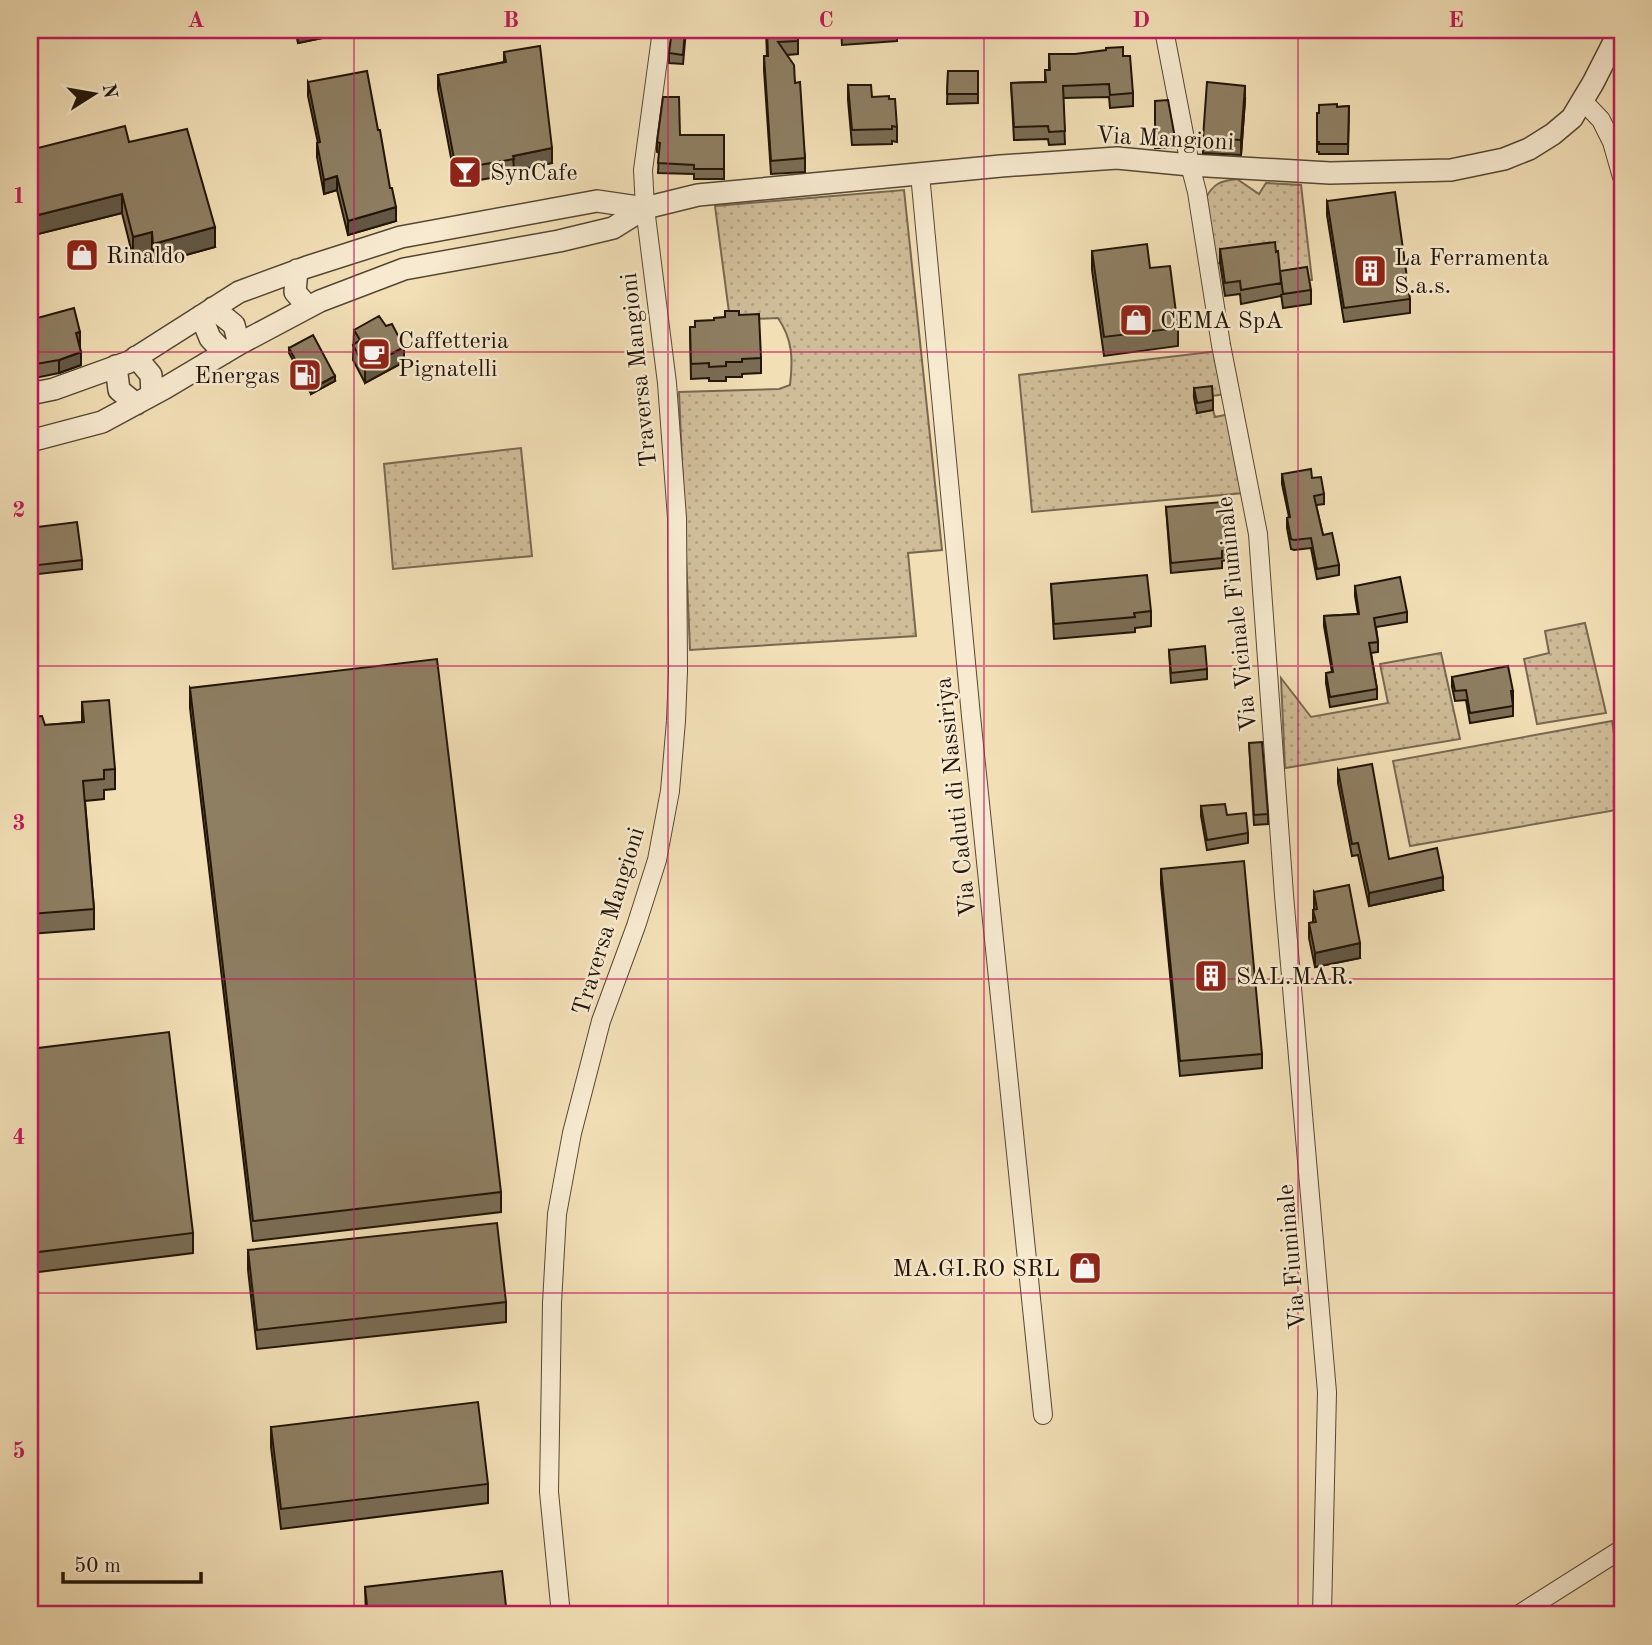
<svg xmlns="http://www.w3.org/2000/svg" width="1652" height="1645" viewBox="0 0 1652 1645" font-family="'Old Standard TT',serif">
<defs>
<pattern id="grass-dots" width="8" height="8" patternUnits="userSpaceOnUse" patternTransform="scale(1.75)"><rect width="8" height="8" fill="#cfbc98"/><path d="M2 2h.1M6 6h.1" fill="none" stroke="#b1a182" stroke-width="1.8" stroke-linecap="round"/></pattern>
</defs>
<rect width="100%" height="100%" fill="#f2dfb6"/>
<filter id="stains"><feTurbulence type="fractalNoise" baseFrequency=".00286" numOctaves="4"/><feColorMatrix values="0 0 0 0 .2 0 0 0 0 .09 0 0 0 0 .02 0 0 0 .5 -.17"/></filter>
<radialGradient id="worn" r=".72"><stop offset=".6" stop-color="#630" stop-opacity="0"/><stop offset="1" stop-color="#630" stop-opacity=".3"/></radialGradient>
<path fill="url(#grass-dots)" stroke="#786850" stroke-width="2" d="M1237,179L1259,194L1266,183L1301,185L1312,280L1280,284L1274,255L1213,264L1205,199C1214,183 1220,181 1237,179Z
M904,190L942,550L908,553L916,636L690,650L679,392L779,389L790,385C793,360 793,340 778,318L730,320L715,206Z
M1218,351L1226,394L1212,396L1197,413L1213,410L1215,417L1230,414L1244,493L1032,512L1019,375Z
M521,448L532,556L393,569L384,464Z
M1585,623L1606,713L1537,724L1524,659L1549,653L1545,631Z
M1441,653L1460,739L1285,768L1281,678L1311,717L1388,703L1380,664Z
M1612,721L1622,777V809L1410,846L1393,761Z"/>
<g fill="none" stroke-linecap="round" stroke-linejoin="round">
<defs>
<path id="minor" d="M1164,30L1190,165L1197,192L1221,345L1258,534L1284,895L1327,1392L1322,1615
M1583,101L1601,120L1612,142L1622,177
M920,174L971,716L1043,1415
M561,1615L549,1492L552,1303L557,1214L572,1133L601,1021L636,926L657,860L670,791L676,721L678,671L677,518L667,383L645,208L643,170L662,30
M1518,1615L1622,1549"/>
<path id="tertiary" d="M297,270L295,292L308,307
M213,308L234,325L239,344
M201,316L210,338L224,353
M136,357L151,375L152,395
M116,366L119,390L136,404
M30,394L54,389L129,362L239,292L307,267L401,237L597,201L645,208
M30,441L102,422L165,388L239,344L320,301L404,269L559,241L613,228L645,208L698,195L1001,166L1117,158L1190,165L1330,173L1451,170L1504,159L1529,149L1553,134L1572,118L1593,83L1620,30"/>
</defs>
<use href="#minor" stroke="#564733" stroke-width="20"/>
<use href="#tertiary" stroke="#564733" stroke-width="24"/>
<use href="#minor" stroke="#f7ead0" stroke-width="18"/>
<use href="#tertiary" stroke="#f7ead0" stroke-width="21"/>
</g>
<path fill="#7a6c54" stroke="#221407" stroke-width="2" d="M295,30H361L298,43Z
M686,30L683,64L669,63V53Z
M766,30H798V54L787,55L795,83L805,158V172L771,174L764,70V56H767Z
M841,30H897V41L842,45Z
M504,52L552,163L514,171V174L456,184L438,89V75L504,62Z
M1049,54L1123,56L1133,93V106L1110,108L1109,97L1063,98L1065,144L1049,145L1048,139L1014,140L1011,83L1045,82V70H1049Z
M948,71H978V103L947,104Z
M308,82L396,221L348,235L337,190L324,194L317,157V143H318L308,96Z
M848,85L872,97L897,127V142L892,141V144L852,145L848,100Z
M1245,100L1241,155L1203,153V138Z
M1155,101L1175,138V148H1155Z
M1349,106L1348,154H1319V152H1317V123L1337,107Z
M680,135H724V179H694V174L658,173L659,153L657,152V142Z
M129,142L215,247L153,264L152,252L133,257L122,213L30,236V150Z
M1327,201L1410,299V313L1344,322L1327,215Z
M1220,249L1280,271L1311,290V304L1283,308L1281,294V296L1241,304L1240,294L1225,296L1220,263Z
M1092,251L1150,268L1178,328V346L1104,356L1092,270Z
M739,315L761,358V373L742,374V377H726V381H709V378L691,379L690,327H695L725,317Z
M30,320L80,346L81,365L59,373L30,379Z
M354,330L404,362L365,383L353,360Z
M289,348L335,381L311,394L289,353Z
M1194,388L1213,400V410L1197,413L1194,398Z
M1282,474L1312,478L1324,494V504L1316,505L1323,535L1339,565V575L1317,579L1311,548L1294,550L1291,549L1287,528V518L1289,517L1282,484Z
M1166,507L1227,550V560L1222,561V568L1171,573Z
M30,528L82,560V569L30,575Z
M1051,584L1151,611V626L1135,628V632L1054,639Z
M1355,586L1407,612V622L1376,627L1378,642V652L1371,653L1377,689V699L1330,707L1326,683V673L1332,672L1324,626V616L1358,614L1355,596Z
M1169,650L1207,669V679L1171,683Z
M1452,677L1513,691V716L1470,723L1466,700L1455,701L1452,687Z
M190,688L501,1192V1212L253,1241L190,708Z
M82,702L115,769V789L104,790V799L85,801L94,909V929L30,934V717L45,725L82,722Z
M1249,743L1268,814V824L1254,825Z
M1338,770L1389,859L1443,890L1369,906L1358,855L1352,856L1338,783Z
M1201,806L1227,815L1248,833V843L1207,850L1201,816Z
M1161,869L1262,1054V1068L1180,1076L1161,884Z
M1314,892L1360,958L1315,967L1309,938V923L1313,922V910L1314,909Z
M30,1049L193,1233V1253L30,1273Z
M248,1250L506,1302V1322L257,1349L248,1270Z
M271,1427L488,1484V1503L281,1529L271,1447Z
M365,1587L507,1615H366Z"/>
<path fill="#635845" stroke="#221407" stroke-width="2" d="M298,30H361L298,43Z
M1245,86V100L1241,155V140Z
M552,148V163L514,171L513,156Z
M337,176V190L324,194V180Z
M122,194V213L30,236V217Z
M396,207V221L348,235V221Z
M215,227V247L153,264V244Z
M152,232V252L133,257V237Z
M80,332V346H76V333Z
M404,347V362L365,383V368Z
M81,352V365L59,373V360Z
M335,376V381L311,394V389Z
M1443,877V890L1369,906V893Z
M1360,943V958L1315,967V953Z"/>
<path fill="#8e7e62" stroke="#221407" stroke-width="2" d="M672,30H685L683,55L669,53Z
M767,30H798V41L778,42L794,65L795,83L800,82L805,158L771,161L764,56H768Z
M540,46L552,148L513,156L514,159L456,169L438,75L506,62L504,52Z
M1123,47V56H1130L1133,93L1110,95L1109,84L1063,86L1065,131L1049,132L1048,126L1014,127L1011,83L1046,82L1045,70H1050L1049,54H1075L1106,50V48Z
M367,71L378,130H380L390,188H392L396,207L348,221L337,176L324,180L317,143L320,142L308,82Z
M948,71H978V94H947Z
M1207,82L1245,86L1241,140L1203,138Z
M848,85H871L872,97L889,96V99H895L897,127L892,126V129L852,130Z
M663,97H679L680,135H724V169H694V165L658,163L660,143L657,142Z
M1168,100L1175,138H1155V101Z
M1337,104V107L1349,106L1348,144H1319V142H1317V113H1319V105Z
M125,126L129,142L187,129L215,227L153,244L152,232L133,237L122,194L30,217V150Z
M1395,192L1410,299L1344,308L1327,201Z
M1275,242L1276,252L1278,251L1281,283L1241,290L1240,281L1225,283L1220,249Z
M1147,244L1150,268L1170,266L1178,328L1104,337L1092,251Z
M1307,267L1311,290L1283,294L1280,271Z
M74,308L80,332L76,333L81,352L59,360L30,365V320Z
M725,311H739V315L759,314L761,358L742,359V362H726V366L709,367V363L691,364L690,327H695V321L714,320V318L725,317Z
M379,316L386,326L392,324L404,347L365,368L353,345L360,340L354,330Z
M313,335L335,376L311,389L289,348Z
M1212,386L1213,400L1197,403L1194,388Z
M1311,469L1312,478L1321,477L1324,494L1314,496L1323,535L1332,533L1339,565L1317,569L1311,538L1294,540L1291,539L1287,518L1290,517L1282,474Z
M1222,502L1227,550L1222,551V558L1171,563L1166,507Z
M77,522L82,560L30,566V528Z
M1147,575L1151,611L1134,613L1135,617L1054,624L1051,584Z
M1400,577L1407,612L1374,618L1378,642L1369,643L1377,689L1330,697L1326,673L1333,672L1324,616L1359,614L1355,586Z
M1205,646L1207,669L1171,673L1169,650Z
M437,659L501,1192L253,1221L190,688Z
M1508,666L1513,691H1511L1513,706L1470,713L1466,690L1455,691L1452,677Z
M109,700L115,769L104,770V779L83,781L94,909L30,914V717L42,716L45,725L84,722L82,702Z
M1262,742L1268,814L1254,815L1249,743Z
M1372,764L1389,859L1437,848L1443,877L1369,893L1358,843L1352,844L1338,770Z
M1225,804L1227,815L1246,813L1248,833L1207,840L1201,806Z
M1244,861L1262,1054L1180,1061L1161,869Z
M1349,885L1360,943L1315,953L1309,923L1316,922L1313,910L1317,909L1314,892Z
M169,1032L193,1233L30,1253V1049Z
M497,1223L506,1302L257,1330L248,1250Z
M478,1402L488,1484L281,1509L271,1427Z
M502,1571L507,1615H368L365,1587Z"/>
<path fill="none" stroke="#c2185b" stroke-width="2" stroke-opacity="0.55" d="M354,30V1615M668,30V1615M984,30V1615M1298,30V1615M30,352H1622M30,666H1622M30,979H1622M30,1293H1622"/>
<defs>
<symbol id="bar-square" viewBox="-11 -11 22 22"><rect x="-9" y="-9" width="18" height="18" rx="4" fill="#8f2418" stroke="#f7ead0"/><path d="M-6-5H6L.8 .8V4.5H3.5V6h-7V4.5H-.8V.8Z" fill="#fff"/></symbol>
<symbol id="shop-square" viewBox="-11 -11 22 22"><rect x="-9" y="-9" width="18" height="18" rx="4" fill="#8f2418" stroke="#f7ead0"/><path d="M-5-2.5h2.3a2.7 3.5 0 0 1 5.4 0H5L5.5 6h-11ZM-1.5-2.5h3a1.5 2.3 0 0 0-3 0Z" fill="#fff"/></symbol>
<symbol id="building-square" viewBox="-11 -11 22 22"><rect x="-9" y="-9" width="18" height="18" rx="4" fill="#8f2418" stroke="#f7ead0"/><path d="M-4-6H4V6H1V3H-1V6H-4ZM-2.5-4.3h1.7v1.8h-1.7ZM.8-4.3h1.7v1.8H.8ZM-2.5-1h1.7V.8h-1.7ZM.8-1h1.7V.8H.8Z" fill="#fff"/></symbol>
<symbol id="cafe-square" viewBox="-11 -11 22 22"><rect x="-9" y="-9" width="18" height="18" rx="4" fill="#8f2418" stroke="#f7ead0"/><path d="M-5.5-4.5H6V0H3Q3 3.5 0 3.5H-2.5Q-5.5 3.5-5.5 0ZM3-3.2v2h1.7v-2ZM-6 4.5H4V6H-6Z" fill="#fff"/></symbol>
<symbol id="fuel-square" viewBox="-11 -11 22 22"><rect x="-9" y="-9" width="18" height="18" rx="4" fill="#8f2418" stroke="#f7ead0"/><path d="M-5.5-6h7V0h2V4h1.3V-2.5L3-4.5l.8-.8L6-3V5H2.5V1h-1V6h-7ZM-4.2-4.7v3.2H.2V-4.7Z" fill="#fff"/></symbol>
</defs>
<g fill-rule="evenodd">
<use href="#bar-square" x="446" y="153" width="38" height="38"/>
<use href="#shop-square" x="63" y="236" width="38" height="38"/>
<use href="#building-square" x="1351" y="252" width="38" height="38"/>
<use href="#shop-square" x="1117" y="301" width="38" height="38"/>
<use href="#cafe-square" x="355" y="335" width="38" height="38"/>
<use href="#fuel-square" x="286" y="356" width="38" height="38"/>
<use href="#building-square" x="1192" y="957" width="38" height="38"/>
<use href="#shop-square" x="1066" y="1249" width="38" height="38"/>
</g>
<g text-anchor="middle" stroke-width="5" stroke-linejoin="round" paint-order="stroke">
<g font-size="24" fill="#221407" stroke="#f7ead0">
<text transform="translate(1165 138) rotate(3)" y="8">Via Mangioni</text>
<text transform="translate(638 370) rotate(-96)" y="8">Traversa Mangioni</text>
<text transform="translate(1236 614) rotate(-96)" y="8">Via Vicinale Fiuminale</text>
<text transform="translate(955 797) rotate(-96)" y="8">Via Caduti di Nassiriya</text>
<text transform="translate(608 921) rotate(-73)" y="8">Traversa Mangioni</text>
<text transform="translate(1291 1257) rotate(-95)" y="8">Via Fiuminale</text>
</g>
<g font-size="24" fill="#221407" stroke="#f7ead0" text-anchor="start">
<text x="490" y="180">SynCafe</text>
<text x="106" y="263">Rinaldo</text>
<text x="1394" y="265">La Ferramenta<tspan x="1394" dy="28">S.a.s.</tspan></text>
<text x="1160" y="328">CEMA SpA</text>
<text x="398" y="348">Caffetteria<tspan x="398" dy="28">Pignatelli</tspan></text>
<text x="280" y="383" text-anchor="end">Energas</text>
<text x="1236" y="984">SAL.MAR.</text>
<text x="1060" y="1276" text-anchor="end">MA.GI.RO SRL</text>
</g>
</g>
<rect width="1652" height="1645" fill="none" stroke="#f2dfb6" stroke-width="77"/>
<g transform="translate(94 94) rotate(79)" stroke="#f7ead0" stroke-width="5" paint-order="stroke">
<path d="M0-5L12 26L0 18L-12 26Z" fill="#221407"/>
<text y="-10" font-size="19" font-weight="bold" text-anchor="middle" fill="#221407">N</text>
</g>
<path d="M63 1572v10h138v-10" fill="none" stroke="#221407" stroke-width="3.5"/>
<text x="74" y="1572" font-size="21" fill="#221407" stroke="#f7ead0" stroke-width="5" paint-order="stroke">50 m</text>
<rect x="38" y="38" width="1576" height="1568" fill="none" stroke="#c2185b" stroke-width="2.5"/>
<g font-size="23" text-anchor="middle" font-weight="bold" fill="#c2185b">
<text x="196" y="27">A</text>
<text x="511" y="27">B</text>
<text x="826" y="27">C</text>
<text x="1141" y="27">D</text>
<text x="1456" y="27">E</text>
<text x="19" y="203">1</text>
<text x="19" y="517">2</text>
<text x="19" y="830">3</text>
<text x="19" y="1144">4</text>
<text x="19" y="1458">5</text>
</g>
<rect width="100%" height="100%" filter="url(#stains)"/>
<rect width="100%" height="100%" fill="url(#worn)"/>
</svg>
